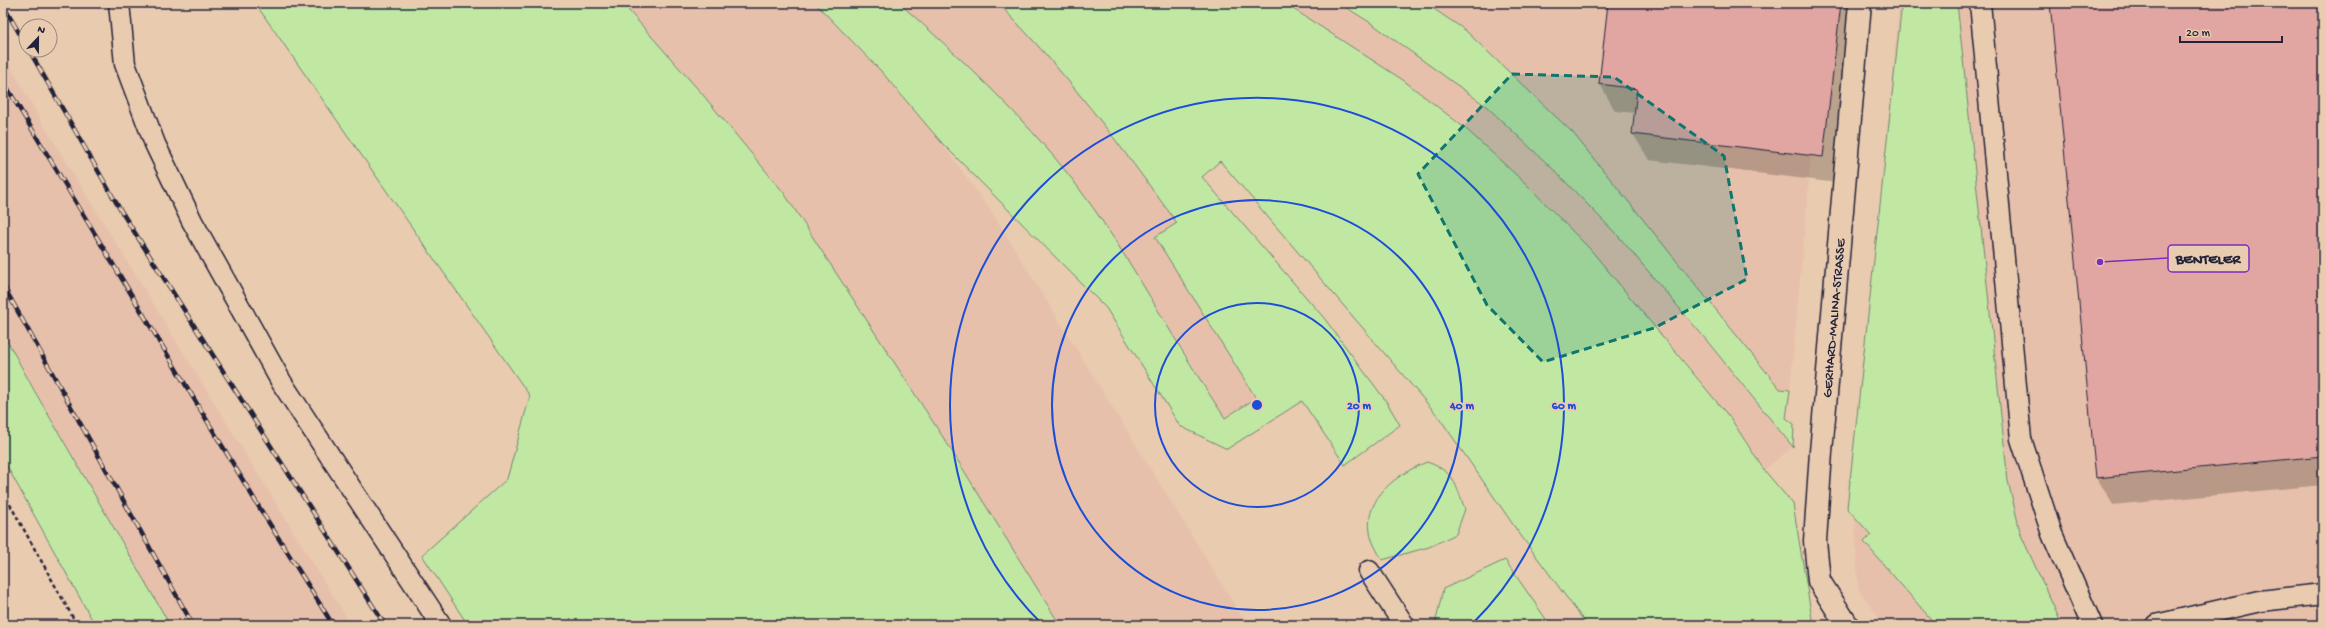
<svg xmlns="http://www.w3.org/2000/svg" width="2326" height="628" viewBox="0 0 2326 628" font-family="'Gochi Hand',sans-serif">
<rect width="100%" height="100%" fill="#e9cbaf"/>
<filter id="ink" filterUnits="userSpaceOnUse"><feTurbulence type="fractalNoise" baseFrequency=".025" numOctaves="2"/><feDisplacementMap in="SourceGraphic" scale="8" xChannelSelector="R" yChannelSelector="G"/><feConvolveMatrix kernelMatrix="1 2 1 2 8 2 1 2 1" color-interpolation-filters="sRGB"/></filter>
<g filter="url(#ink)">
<path fill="#e7c0ab" d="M622,3H815L832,19L881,71L941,142L993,214L1247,625H1060L948,445L784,193L703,95Z
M899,3H998L1040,46L1104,124L1177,223L1155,237L1256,399L1225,418L1129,262L1072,179L1015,113L946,45Z
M1284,3H1339L1371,23L1486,106L1554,170L1620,238L1703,336L1793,447L1764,470L1731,419L1683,359L1590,249L1525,183L1466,129L1403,80Z
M1425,3H1825L1790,390L1780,389L1573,133L1465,30Z
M1899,3H2323V625H1884L1858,588L1855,521Z
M3,53L44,126L351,625H170L156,603L3,333Z"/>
<path fill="#c0e8a3" stroke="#71856f" d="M255,3H622L703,95L784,193L948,445L1060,625H468L422,555L507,479L530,396Z
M815,3H899C960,57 1021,114 1072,179C1130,254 1172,340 1225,418L1256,398L1155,237L1177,223C1121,146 1065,71 998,3H1284L1403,80L1466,129L1525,183L1590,249L1731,419L1764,470L1793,504L1813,625H1587L1519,533L1438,416L1220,161L1202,177L1324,318L1386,401L1400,425L1345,465L1302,401L1227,449L1180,426L1106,308L941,142L881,71Z
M1339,3H1425L1465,30L1573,133L1780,389L1790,390L1786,418L1794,424L1793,447L1703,336L1620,238L1554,170L1486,106L1371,23Z
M1902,3H1957L2008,481L2021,535L2062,625H1936L1864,542L1871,535L1847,508Z
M3,333L34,390L170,625H95L3,459Z
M1427,462C1455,472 1455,484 1465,509L1456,534L1429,547L1382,560C1378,552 1371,541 1370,532C1364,497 1399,473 1427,462Z
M1505,560L1550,625H1435L1443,589Z"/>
<path fill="#0003" d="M1609,3H1859L1838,183L1649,160L1633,134L1636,113L1615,111L1600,84Z
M2051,3H2323V485L2113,505L2097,478Z"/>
<path fill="#e1a6a2" stroke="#22223b" d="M1608,3H1841L1823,157L1632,134L1637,89L1599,84Z
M2050,3H2323V456L2096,478Z"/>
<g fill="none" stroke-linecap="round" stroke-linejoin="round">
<defs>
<path id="service" d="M119,3L125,64L155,144L192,221L282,383L441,625
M1980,3L2021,439L2052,534L2092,625
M1369,571L1404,625
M2156,625L2260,601L2323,594"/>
<g id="minor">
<path id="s1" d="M1847,625L1819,581L1815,541L1821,452L1860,3"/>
</g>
</defs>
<use href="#service" stroke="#22223b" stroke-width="23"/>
<use href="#minor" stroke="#22223b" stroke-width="25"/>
<path stroke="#22223b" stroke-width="2.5" stroke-dasharray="4 3" stroke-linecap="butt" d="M3,492L77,625"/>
<use href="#service" stroke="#e9cbaf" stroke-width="20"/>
<use href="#minor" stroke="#e9cbaf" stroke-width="22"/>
<defs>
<path id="rail" d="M3,5L26,45
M29,50L121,211L385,625
M3,81L259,507L333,625
M3,285L193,625"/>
</defs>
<use href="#rail" stroke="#22223b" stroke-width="4.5"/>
<use href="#rail" stroke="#e9cbaf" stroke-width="3" stroke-dasharray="9" stroke-linecap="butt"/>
</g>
</g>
<path fill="#0f766e" fill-opacity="0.2" stroke="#0f766e" stroke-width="3" stroke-dasharray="8 5" stroke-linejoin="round" d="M1512,74L1614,77L1724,156L1747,279L1654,328L1543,362L1487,305L1418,174Z"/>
<g fill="none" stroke="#1d4ed8" stroke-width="2">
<circle cx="1257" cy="405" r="102"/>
<circle cx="1257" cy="405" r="205"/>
<path d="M1042 624A307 307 0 1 1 1472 624"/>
</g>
<g text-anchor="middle" stroke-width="4" stroke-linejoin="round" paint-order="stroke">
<g font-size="14" fill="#22223b" stroke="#e9cbaf">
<text dy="5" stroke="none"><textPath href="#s1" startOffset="316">GERHARD-MALINA-STRASSE</textPath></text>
</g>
</g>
<circle cx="1257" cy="405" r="6" fill="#1d4ed8" stroke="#e9cbaf" stroke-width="2"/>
<g font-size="12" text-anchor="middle" font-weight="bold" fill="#1d4ed8" stroke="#e9cbaf" stroke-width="4" stroke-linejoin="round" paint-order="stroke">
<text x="1359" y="409">20 m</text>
<text x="1462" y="409">40 m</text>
<text x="1564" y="409">60 m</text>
</g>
<path fill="none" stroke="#7b2cbf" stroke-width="1.5" d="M2100 262L2168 258"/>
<circle fill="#7b2cbf" stroke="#e9cbaf" stroke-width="1.5" cx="2100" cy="262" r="4"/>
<rect fill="#e9cbaf" stroke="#7b2cbf" stroke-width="1.5" x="2168" y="245" width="81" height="27" rx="4"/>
<g font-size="15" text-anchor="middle" font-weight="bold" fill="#22223b">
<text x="2208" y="263">BENTELER</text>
</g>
<rect width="2326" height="628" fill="none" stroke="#e9cbaf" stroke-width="16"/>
<rect x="8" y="8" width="2310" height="612" fill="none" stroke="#22223b" stroke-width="1.5" filter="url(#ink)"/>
<g transform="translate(38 38) rotate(22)"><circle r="19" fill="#e9cbaf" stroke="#998781"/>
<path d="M0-3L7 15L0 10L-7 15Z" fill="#22223b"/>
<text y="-6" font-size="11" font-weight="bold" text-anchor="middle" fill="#22223b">N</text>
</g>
<path d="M2180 36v6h102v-6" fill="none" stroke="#22223b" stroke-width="2"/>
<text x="2186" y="36" font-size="12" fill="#22223b" stroke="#e9cbaf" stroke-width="3" paint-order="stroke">20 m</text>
</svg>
